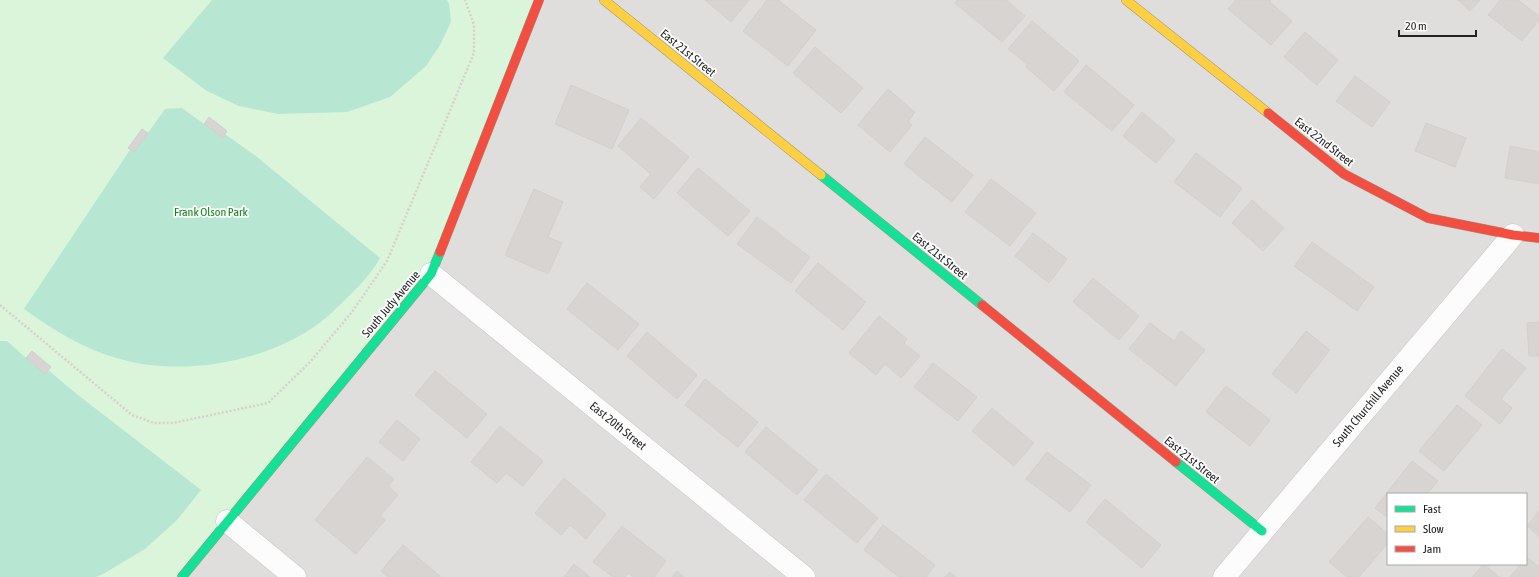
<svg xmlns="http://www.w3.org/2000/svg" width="1539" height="577" viewBox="0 0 1539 577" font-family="'Asap Condensed',sans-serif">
<rect width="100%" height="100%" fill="#f0eeeb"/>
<path fill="#dfdedc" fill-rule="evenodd" d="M537,0H1539V577H185ZM1388,494H1526V564H1388Z"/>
<path fill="#daf5da" d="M0,0H539L431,274L185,577H0Z"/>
<path fill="#b7e6d2" d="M212,0H447L449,4L451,22L440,45L426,66L390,97L347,112L278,114L239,106L207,91L163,58Z
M182,108L204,124L209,118L227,131L225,134L257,157L380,258C370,276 357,288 343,302C335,309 327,318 318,324C267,362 181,377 120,359C83,349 55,331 24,309L130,150L128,148L142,129L148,133L165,109Z
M0,341H7L26,358L32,351L51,367L48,370L78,395L201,490L177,520L145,549L103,574L96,577H0Z"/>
<path fill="#d7d4d2" stroke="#d3d0cc" d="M705,0H749L731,22Z
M767,0H778L816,30L788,66L743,31Z
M957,0H1006L1025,16L1002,42L955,3Z
M1236,0H1271L1270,2L1292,21L1271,45L1228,9Z
M1458,0H1480L1470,11Z
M1500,0H1518L1539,16V20L1522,41L1488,15Z
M1032,21L1079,61L1054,91L1026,67L1028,65L1008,49Z
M1305,32L1338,60L1317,85L1284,57Z
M815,47L863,88L841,113L793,73Z
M1086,65L1134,105L1112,131L1064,92Z
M1355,76L1390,102L1372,127L1336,101Z
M571,85L629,110L612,149L555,124Z
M888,89L915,112L908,122L912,125L890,152L858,125Z
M1142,112L1175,140L1156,163L1123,136Z
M209,117L227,131L223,138L204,124Z
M641,118L689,157L654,199L640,187L651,174L618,146Z
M1426,123L1466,138L1455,167L1415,151Z
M142,129L148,133L134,152L128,148Z
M925,137L973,175L952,202L904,164Z
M1510,146L1539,152V184L1505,178Z
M1196,153L1242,188L1220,217L1174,182Z
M698,168L750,211L728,236L677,193Z
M991,179L1036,213L1010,246L965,212Z
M534,189L563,202L548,237L562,243L548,274L505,255Z
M1252,200L1284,228L1263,251L1232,223Z
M757,217L810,257L791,283L737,244Z
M1033,233L1067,259L1049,283L1015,256Z
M1312,242L1374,287L1357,311L1294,266Z
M818,263L866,302L843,330L795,291Z
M1093,278L1139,316L1119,340L1073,302Z
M587,283L639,324L618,350L567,309Z
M879,316L907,339L904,343L920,356L901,378L885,364L876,375L849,353Z
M1539,322V356H1529L1527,323Z
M1150,323L1174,341L1181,331L1205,350L1176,386L1129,349Z
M1306,331L1330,350L1296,393L1272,374Z
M647,332L697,375L677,399L627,356Z
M1502,349L1526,368L1501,399L1512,408L1500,424L1465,396Z
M32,351L51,367L45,374L26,358Z
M933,363L977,397L958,421L914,387Z
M435,371L487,414L467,438L415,395Z
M705,379L758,422L738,447L685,405Z
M1226,386L1270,420L1250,446L1206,412Z
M1457,405L1482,425L1444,471L1419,451Z
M992,408L1034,443L1014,466L972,431Z
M397,420L420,439L403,461L379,442Z
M500,426L543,461L523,486L506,473L497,483L471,462Z
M766,427L818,470L797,495L745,452Z
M1047,452L1091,485L1070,512L1026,479Z
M367,457L394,479L388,486L398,495L380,516L385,520L356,554L315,520Z
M1412,461L1438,481L1427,494H1388V518L1375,508Z
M826,474L878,518L857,543L804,500Z
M564,478L606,514L586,539L570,525L561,535L535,513Z
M1105,499L1161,545L1142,568L1086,522Z
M1539,511V536L1527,526Z
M1368,517L1388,534V543L1359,577H1347L1329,562Z
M883,525L935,565L926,577H899L864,550Z
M622,526L666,561L654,577H633L628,573L625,577H613L593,562Z
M403,545L441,577H388L381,571Z
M1527,557L1539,567V577H1510L1521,564H1526Z
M574,564L590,577H564Z
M1484,564L1499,577H1472Z
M677,571L684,577H672Z
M950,572L956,577H945Z"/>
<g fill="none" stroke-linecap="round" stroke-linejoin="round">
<defs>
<path id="street" d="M431,274L804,577
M227,521L295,577
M1224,577L1513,235"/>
<path id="fast" d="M821,175L982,305
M1176,462L1262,531
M182,577L431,274L440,252"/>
<path id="slow" d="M604,0L821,175
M1126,0L1268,113"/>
<path id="jam" d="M1268,113L1344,174L1428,218L1513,235L1539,238
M440,252L539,0
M982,305L1176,462"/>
</defs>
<use href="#street" stroke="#c9c8c7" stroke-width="23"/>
<use href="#fast" stroke="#999a82" stroke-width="10"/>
<use href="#slow" stroke="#999a82" stroke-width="10"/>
<use href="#jam" stroke="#999a82" stroke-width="10"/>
<path stroke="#dccecd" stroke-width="2.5" stroke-dasharray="2 2" stroke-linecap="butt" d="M0,305L132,415L154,423H173L268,403L310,362L352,312L387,261L474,53V25L465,0"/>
<use href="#street" stroke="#fdfcfc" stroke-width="22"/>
<use href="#fast" stroke="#16e098" stroke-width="9"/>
<use href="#slow" stroke="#ffcf43" stroke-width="9"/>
<use href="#jam" stroke="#f24e42" stroke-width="9"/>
</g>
<g text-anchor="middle" stroke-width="3.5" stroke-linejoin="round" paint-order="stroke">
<g font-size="12" fill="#222" stroke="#fff">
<text transform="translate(688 53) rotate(39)" y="4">East 21st Street</text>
<text transform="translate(1324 142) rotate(38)" y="4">East 22nd Street</text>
<text transform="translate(940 256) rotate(39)" y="4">East 21st Street</text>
<text transform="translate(391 304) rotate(-50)" y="4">South Judy Avenue</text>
<text transform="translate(1368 406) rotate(-50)" y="4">South Churchill Avenue</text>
<text transform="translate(618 426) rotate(39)" y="4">East 20th Street</text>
<text transform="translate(1192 460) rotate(39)" y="4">East 21st Street</text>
</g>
<g font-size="12" fill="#0c8416" stroke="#fff">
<text x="211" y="216">Frank Olson Park</text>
</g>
</g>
<rect x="1387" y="493" width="140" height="72" fill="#ffffff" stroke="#a7a7a7"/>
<rect x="1395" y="506" width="20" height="6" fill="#16e098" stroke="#a7a7a7"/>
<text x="1423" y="513" font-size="12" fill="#222222">Fast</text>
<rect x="1395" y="526" width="20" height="6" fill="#ffcf43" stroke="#a7a7a7"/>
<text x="1423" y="533" font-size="12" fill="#222222">Slow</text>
<rect x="1395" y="546" width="20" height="6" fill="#f24e42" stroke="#a7a7a7"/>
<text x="1423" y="553" font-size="12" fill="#222222">Jam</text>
<path d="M1399 30v6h77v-6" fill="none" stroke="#222222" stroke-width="2"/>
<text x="1405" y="30" font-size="12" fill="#222222" stroke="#ffffff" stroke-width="3" paint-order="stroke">20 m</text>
</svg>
